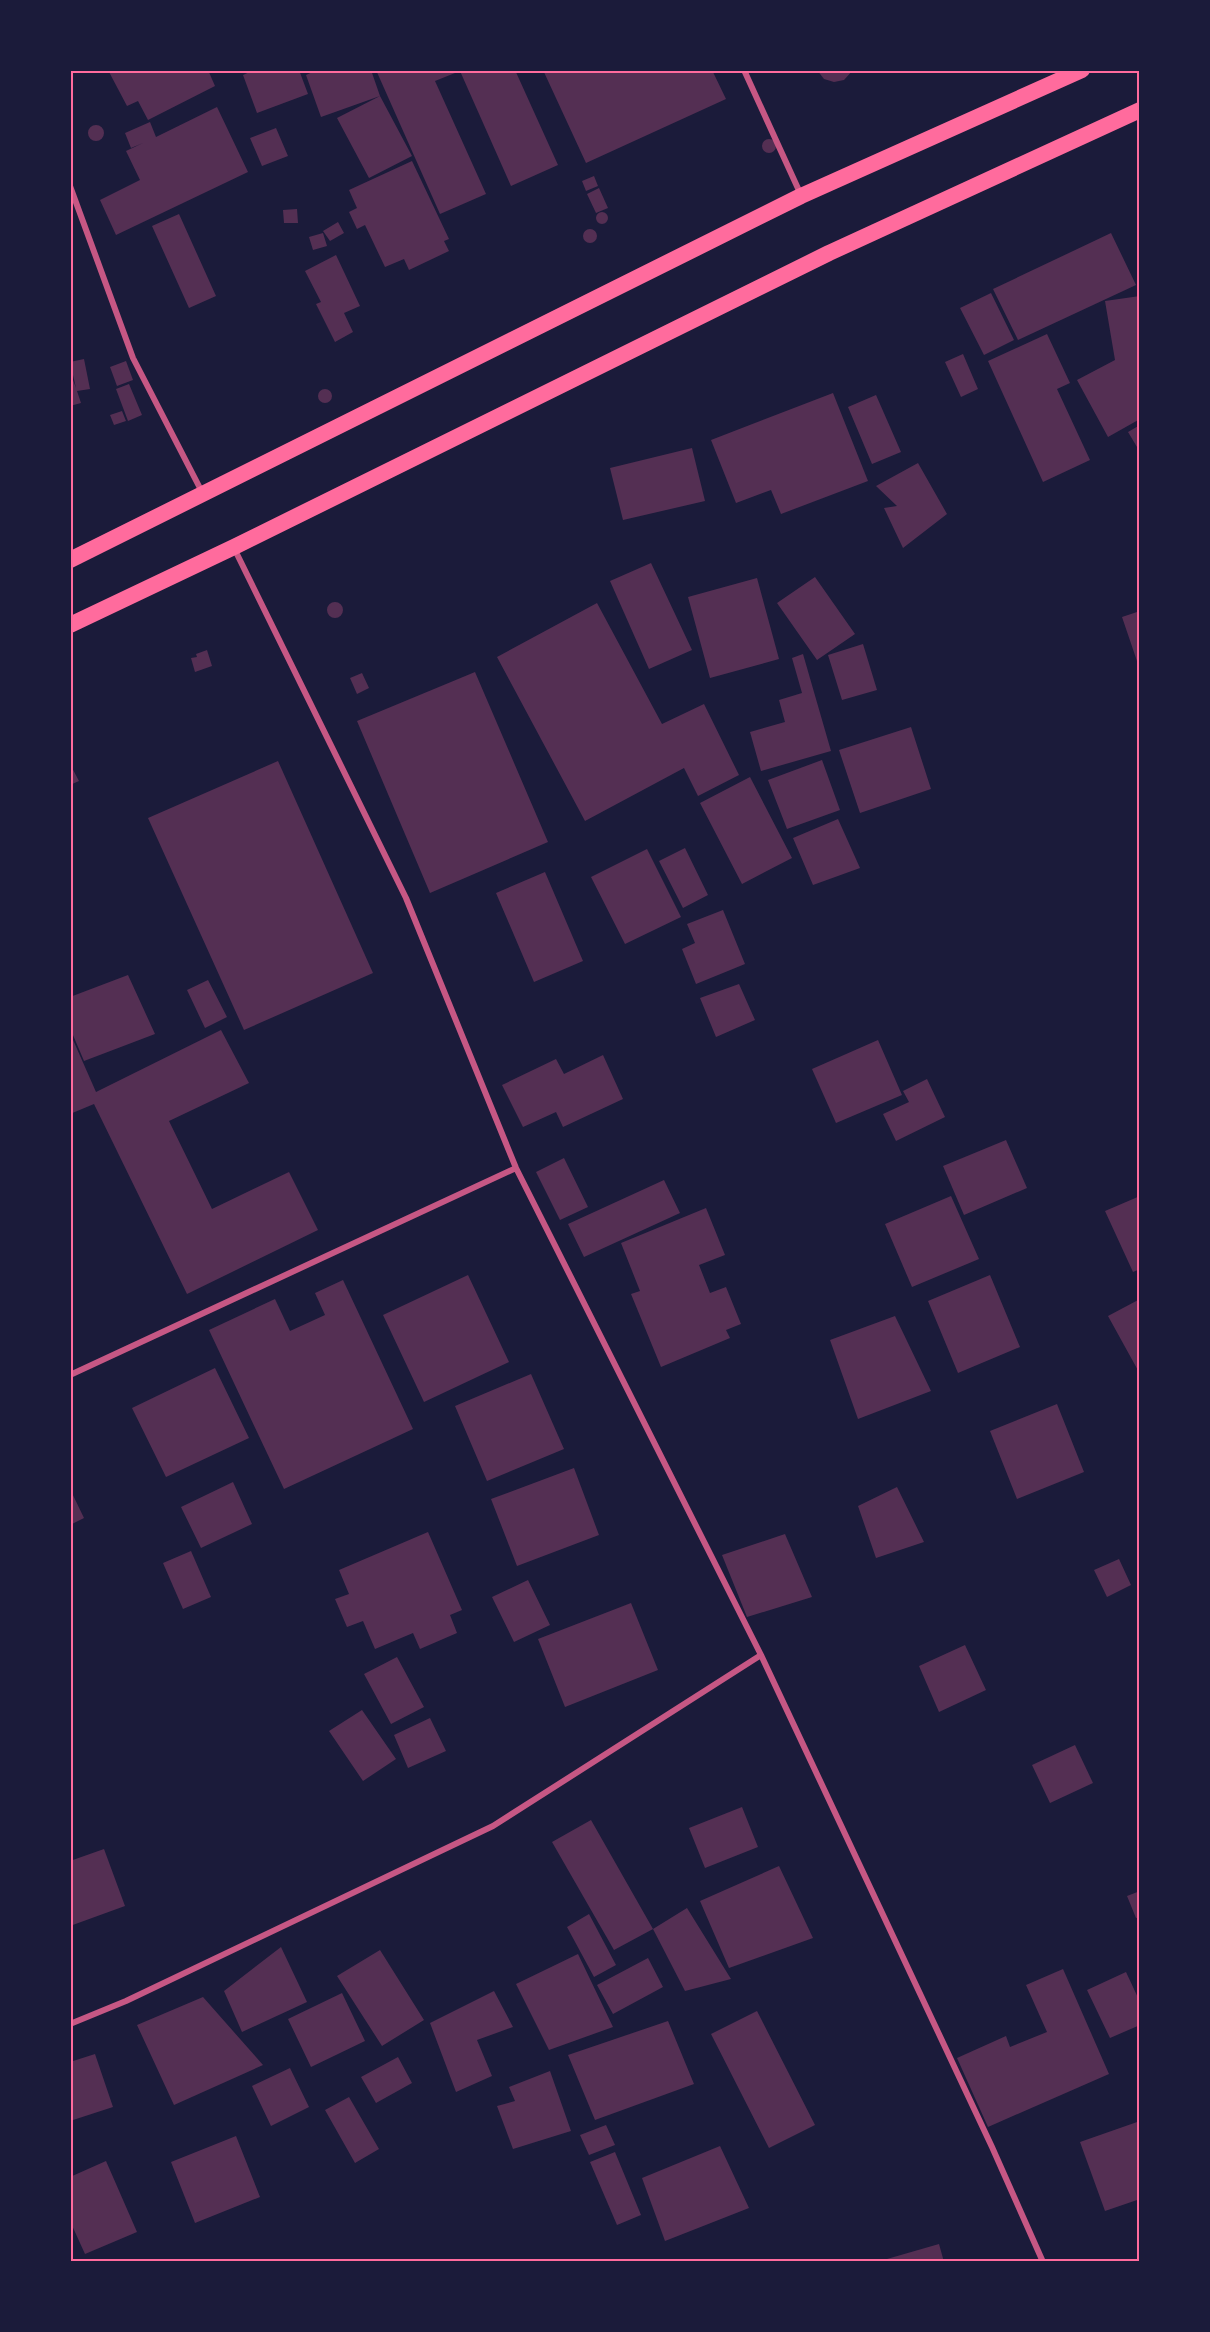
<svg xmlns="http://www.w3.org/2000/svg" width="1210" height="2332" viewBox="0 0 1210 2332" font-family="'Exo 2',sans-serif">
<rect width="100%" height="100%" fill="#1b1b3a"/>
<path fill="#542f53" d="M108,70H208L215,86L148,120L138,101L127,106Z
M254,70H299L308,94L257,113L243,75Z
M317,70H371L380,96L412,156L369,178L337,118L380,96L321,117L306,75Z
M376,70H515L558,165L511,186L460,71L435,81L486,194L440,214Z
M543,70H712L726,99L586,163Z
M817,70H853L844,80L834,82L824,79Z
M217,107L248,172L116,235L100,200L140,180L126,151L143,143L131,148L125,133L150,122L156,137Z
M88 133a8 8 0 1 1 16 0a8 8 0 1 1-16 0Z
M276,128L288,156L262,166L250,138Z
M762 146a7 7 0 1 1 14 0a7 7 0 1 1-14 0Z
M412,161L449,239L444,241L449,251L409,270L404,259L385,267L365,225L357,229L349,212L357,208L349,190Z
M594,176L598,186L586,191L582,181Z
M599,188L608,208L596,213L587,194Z
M297,209L298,223H284L283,210Z
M596 218a6 6 0 1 1 12 0a6 6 0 1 1-12 0Z
M179,214L216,296L189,308L152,226Z
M338,222L344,233L330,241L323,231Z
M583 236a7 7 0 1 1 14 0a7 7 0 1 1-14 0Z
M323,233L327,246L313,250L309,237Z
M1111,233L1136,285L1018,340L993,289Z
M336,255L360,306L344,313L353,332L335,342L316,304L321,302L305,271Z
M991,293L1014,340L984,355L960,308Z
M1140,296V419L1108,437L1077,380L1115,360L1105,301Z
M1047,334L1070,383L1057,389L1090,460L1043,482L988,361Z
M963,354L978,389L961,397L945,362Z
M84,359L90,389L77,391L81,403L70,406V372L76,388L70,362Z
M126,361L133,380L117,386L110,367Z
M129,384L142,415L128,421L116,389Z
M318 396a7 7 0 1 1 14 0a7 7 0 1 1-14 0Z
M833,393L868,481L781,514L771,490L736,503L711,440Z
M876,395L901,452L872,464L848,407Z
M122,411L126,421L114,425L110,415Z
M1140,425V452L1128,432Z
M692,448L705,501L623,520L610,468Z
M918,463L947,514L903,548L884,508L897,506L876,486Z
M651,563L692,650L649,669L610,581Z
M815,577L855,634L817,660L777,603Z
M757,578L779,659L710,678L688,597Z
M327 610a8 8 0 1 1 16 0a8 8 0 1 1-16 0Z
M597,603L662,724L704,704L739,775L698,796L684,768L585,821L497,657Z
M1140,611V667H1139L1122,617Z
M863,644L877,690L842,700L828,655Z
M207,650L212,666L195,672L191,658L197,657L196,654Z
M803,654L831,751L761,771L750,732L785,722L779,700L802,693L792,658Z
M475,672L548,842L430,893L357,721Z
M362,673L369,688L357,694L350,678Z
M911,727L931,789L860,813L839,750Z
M822,760L840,810L787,829L768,780Z
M278,761L373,973L244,1030L148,818Z
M70,764L79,781L70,785Z
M750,777L792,858L742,884L700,803Z
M838,819L860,868L813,885L793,838Z
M685,848L708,895L683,908L659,861Z
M647,849L681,917L625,944L591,877Z
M545,872L583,961L534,982L496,893Z
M723,910L745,964L696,984L682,949L695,943L687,924Z
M128,975L155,1034L84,1061L70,1028V997Z
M208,980L227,1017L205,1028L187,990Z
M739,984L755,1020L716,1037L700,998Z
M221,1030L249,1083L169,1121L212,1209L289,1172L318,1230L187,1294L94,1104L70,1114V1033L96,1092Z
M878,1040L902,1095L836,1123L812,1069Z
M603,1055L623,1099L563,1127L556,1112L523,1127L502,1085L556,1059L564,1074Z
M927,1079L945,1117L896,1141L883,1114L909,1102L903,1091Z
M1006,1140L1027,1188L964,1215L943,1166Z
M564,1158L588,1207L560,1220L536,1172Z
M664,1180L680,1213L584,1257L568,1224Z
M951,1196L979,1259L912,1287L885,1224Z
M1140,1196V1269L1133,1272L1105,1211Z
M706,1208L725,1255L699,1265L710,1293L726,1287L741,1324L726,1330L730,1338L661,1367L631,1294L640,1291L621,1243Z
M468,1275L509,1362L424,1402L383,1315Z
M990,1275L1020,1347L958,1373L928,1301Z
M343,1280L413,1429L284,1489L209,1330L275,1299L290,1331L325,1315L315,1293Z
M1140,1299V1374L1108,1316Z
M895,1316L931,1391L858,1419L830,1340Z
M215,1368L249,1438L166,1477L132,1408Z
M531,1374L564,1449L487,1481L455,1406Z
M1057,1404L1084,1472L1017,1499L990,1431Z
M574,1468L599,1535L517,1566L491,1499Z
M233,1482L252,1524L201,1548L181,1507Z
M897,1487L924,1542L876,1558L858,1506Z
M70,1489L84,1518L70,1525Z
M428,1532L462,1610L450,1615L457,1633L420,1649L413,1633L375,1649L363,1621L347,1627L335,1599L349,1594L339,1570Z
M785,1534L812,1597L747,1617L722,1555Z
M191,1551L211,1597L183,1609L163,1563Z
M1119,1559L1131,1585L1107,1597L1094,1570Z
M528,1580L550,1625L514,1642L492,1597Z
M631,1603L658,1670L565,1707L538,1639Z
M965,1645L986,1690L939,1712L919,1666Z
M397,1657L424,1707L391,1724L364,1674Z
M362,1710L396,1759L363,1781L329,1731Z
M430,1718L446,1751L408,1768L394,1735Z
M1075,1745L1093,1783L1050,1803L1032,1765Z
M742,1807L758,1847L705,1868L689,1828Z
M591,1820L653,1929L614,1950L552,1842Z
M104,1849L125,1906L70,1926V1861Z
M779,1866L813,1938L729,1968L700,1901Z
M1140,1891V1917L1136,1918L1127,1896Z
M687,1908L731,1979L685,1991L653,1929Z
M589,1914L616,1965L594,1977L567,1927Z
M281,1947L307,2002L242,2032L224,1991Z
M380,1950L424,2020L382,2046L337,1976Z
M578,1954L613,2027L549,2050L516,1984Z
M648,1958L663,1987L613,2014L597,1985Z
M1063,1969L1109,2074L988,2127L957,2058L1006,2036L1010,2047L1047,2032L1026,1985Z
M1126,1972L1140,2002V2025L1110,2038L1087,1990Z
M494,1991L513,2027L477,2040L492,2076L456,2092L430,2023Z
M342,1993L365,2041L311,2067L288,2019Z
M203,1997L263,2065L174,2105L137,2025Z
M757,2011L815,2125L769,2148L711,2034Z
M668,2021L694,2084L595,2120L568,2055Z
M95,2054L113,2107L70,2121V2062Z
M398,2057L412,2083L376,2103L361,2077Z
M290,2068L309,2107L271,2126L252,2086Z
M550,2071L571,2131L513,2149L497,2106L515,2101L509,2087Z
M349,2097L379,2149L355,2163L325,2110Z
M1140,2121V2199L1105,2211L1080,2142Z
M606,2125L615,2145L589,2155L580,2135Z
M236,2136L260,2197L195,2223L171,2162Z
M720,2146L749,2208L665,2241L642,2178Z
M615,2152L641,2215L617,2225L590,2162Z
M106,2161L137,2232L85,2254L70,2221V2177Z
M939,2244L944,2262H880V2261Z"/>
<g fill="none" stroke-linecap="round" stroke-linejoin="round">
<path stroke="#c65784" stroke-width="6" d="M744,70L801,195
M70,186L133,358L203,494
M234,548L406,898L516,1168L761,1655L992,2147L1043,2262
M70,1375L516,1168
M70,2024L126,2001L493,1826L761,1655"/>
<path stroke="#ff6b9d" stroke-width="16" d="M70,560L801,196L1082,70
M70,625L234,547L829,253L1140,110"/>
</g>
<rect width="1210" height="2332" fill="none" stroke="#1b1b3a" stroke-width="144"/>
<rect x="72" y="72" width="1066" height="2188" fill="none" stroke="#ff6b9d" stroke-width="2"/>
</svg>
